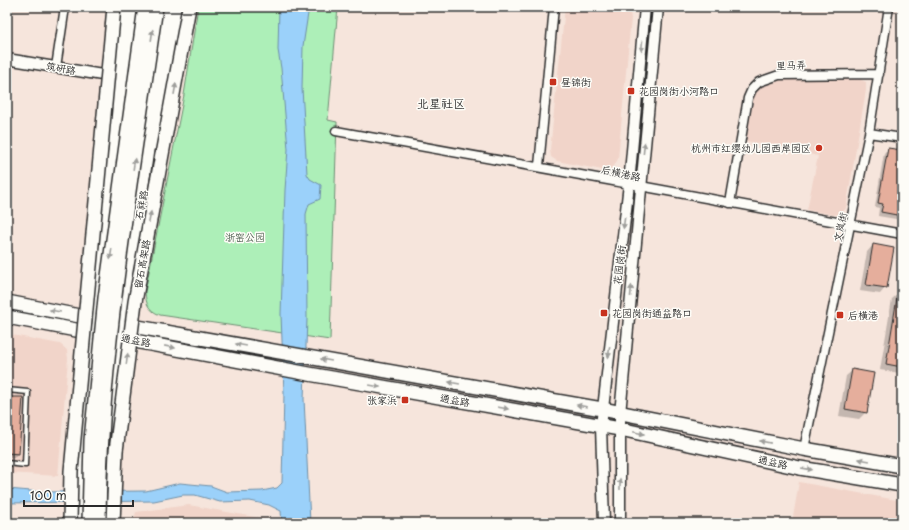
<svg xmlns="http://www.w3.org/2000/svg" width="909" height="530" viewBox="0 0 909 530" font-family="'Playpen Sans','LXGW WenKai TC',sans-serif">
<rect width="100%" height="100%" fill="#f6e5dc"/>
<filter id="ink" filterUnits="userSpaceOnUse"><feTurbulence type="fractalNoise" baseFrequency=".025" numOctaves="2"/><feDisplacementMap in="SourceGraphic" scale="8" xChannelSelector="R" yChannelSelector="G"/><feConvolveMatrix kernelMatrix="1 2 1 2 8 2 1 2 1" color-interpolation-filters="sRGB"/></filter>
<g filter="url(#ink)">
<path fill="#f1d4c9" d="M565,7L629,8L631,18L618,159L614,166L608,169L602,170L557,161L551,157L550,150Z
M859,79L866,82V90L846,208L842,213L834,215L807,210L818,156L746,141L754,95L762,86L773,80Z
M7,334L60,344L67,350L68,359L58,476L7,473Z
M799,482L902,501V523H792Z
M189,505L265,519V523H133L136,512Z"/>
<path fill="#adefb8" stroke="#6c8d72" d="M198,7H338L328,120L337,122L330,340L160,315C148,310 146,304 145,292L184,95Z"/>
<path fill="#9bd1fa" stroke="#6e8fa7" d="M279,7H309L303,46L302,88L307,174L310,179L321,185L320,199L309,204L306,214L307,319L304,399L310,523H282L281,511L269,505L250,501L220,502L195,495H183L154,501L7,503V489L43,492L146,491L180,483L211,486L227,492L262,491L277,488L282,483L284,393L281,314L285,190L288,149L281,68L278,50Z"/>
<path fill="#0003" d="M888,149L902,151V168L897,199L902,200V220L878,216L879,208L875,207L884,153Z
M873,245L886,287L880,294L860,291L867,252Z
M899,293L902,294V371L900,373L880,370L892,299Z
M853,370L866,412L859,419L839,416L846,376Z
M7,398L18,453L14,458L7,457Z"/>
<path fill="#e5ae9c" stroke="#2b2b2b" d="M888,148L902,150V174L898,198L902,199V216L881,212L883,204L878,203Z
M873,244L894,248L887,288L866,285Z
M898,292L902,293V367L886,364Z
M852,369L874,373L867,413L845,409Z
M7,397H23L19,454L7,453Z"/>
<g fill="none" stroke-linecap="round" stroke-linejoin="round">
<defs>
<path id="service" d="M7,390L28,392L25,465L7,463"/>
<path id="minor" d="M56,67L65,7
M336,131C525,164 713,200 902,234
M869,133L902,138
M539,166L554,7
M730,203L748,98L752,89L759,82L779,75L879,74
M804,449L869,133L889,7"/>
<path id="tertiary" d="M7,59L114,77
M604,523L601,426L629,184L645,7
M620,523V414L658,7"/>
<path id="primary" d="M154,143L164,90L176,7
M105,188L116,77L125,7
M7,302L121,324L602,409L804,449L902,466
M7,317L309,374L620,429L800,468L902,485
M79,523L84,418L101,230
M105,523C110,420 118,318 139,217"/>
<path id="trunk" d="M136,228L167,7
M100,241L118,147L136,7"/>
</defs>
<use href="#service" stroke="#2b2b2b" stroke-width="7"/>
<use href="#minor" stroke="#2b2b2b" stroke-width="11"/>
<use href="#tertiary" stroke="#2b2b2b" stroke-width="13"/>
<use href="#primary" stroke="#2b2b2b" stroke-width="16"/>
<use href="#trunk" stroke="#2b2b2b" stroke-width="16"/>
<use href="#service" stroke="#fdfcf7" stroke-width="4"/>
<use href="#minor" stroke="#fdfcf7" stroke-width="8"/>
<use href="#tertiary" stroke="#fdfcf7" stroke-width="10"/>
<use href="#primary" stroke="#fdfcf7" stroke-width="13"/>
<use href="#trunk" stroke="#fdfcf7" stroke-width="13"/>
<defs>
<path id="trunk-bridge" d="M70,523L71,471L114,7
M89,523L91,440L105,298L145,7
M99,523C100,350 132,178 156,7
M113,523L116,451L135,302L189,7"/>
</defs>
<use href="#trunk-bridge" stroke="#2b2b2b" stroke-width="16" stroke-linecap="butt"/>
<use href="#trunk-bridge" stroke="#fdfcf7" stroke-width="13"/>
</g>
<defs><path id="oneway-solid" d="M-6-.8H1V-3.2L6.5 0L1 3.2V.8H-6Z"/></defs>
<g fill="#9e9e9b">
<use href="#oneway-solid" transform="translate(152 35) rotate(-82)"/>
<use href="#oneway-solid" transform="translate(642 46) rotate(95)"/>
<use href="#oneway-solid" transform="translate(175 89) rotate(-80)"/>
<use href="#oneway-solid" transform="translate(644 148) rotate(-84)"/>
<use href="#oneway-solid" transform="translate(134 164) rotate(-82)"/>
<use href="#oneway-solid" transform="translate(150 217) rotate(-79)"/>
<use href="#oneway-solid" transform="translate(624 223) rotate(97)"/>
<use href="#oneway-solid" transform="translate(111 254) rotate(98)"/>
<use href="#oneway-solid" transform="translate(631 291) rotate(-85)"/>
<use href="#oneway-solid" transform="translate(55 311) rotate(-170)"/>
<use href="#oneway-solid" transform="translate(241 345) rotate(-170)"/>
<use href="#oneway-solid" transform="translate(170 347) rotate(11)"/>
<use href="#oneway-solid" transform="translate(609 352) rotate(97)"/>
<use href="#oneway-solid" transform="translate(127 359) rotate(-82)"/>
<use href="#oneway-solid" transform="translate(326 360) rotate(-170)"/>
<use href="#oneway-solid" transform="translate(454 383) rotate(-170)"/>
<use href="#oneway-solid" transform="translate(375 386) rotate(10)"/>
<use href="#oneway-solid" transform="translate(582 406) rotate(-170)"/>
<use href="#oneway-solid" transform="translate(503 408) rotate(10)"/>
<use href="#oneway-solid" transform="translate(639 433) rotate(12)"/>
<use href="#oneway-solid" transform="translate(765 442) rotate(-169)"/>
<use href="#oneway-solid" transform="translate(864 460) rotate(-170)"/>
<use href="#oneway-solid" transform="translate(807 469) rotate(9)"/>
<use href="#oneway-solid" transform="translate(620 484) rotate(-90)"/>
</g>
</g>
<g fill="#c8321e" stroke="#fdfcf7" stroke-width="1.5">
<rect x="549" y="78" width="8" height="8" rx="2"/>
<rect x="627" y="87" width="8" height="8" rx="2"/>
<circle cx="819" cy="148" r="4"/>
<rect x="600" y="309" width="8" height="8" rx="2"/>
<rect x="836" y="311" width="8" height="8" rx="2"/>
<rect x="401" y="396" width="8" height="8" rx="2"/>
</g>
<g text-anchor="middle" stroke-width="3" stroke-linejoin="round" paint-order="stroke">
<g font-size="10" fill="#2b2b2b" stroke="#fdfcf7">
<text transform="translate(791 65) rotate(-3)" y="4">里马弄</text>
<text transform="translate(61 68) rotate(10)" y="4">筑研路</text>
<text transform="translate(621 173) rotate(12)" y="4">后横港路</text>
<text transform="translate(141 205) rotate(-79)" y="4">石祥路</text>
<text transform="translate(840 227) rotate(-78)" y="4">文岚街</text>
<text transform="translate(142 264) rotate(-80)" y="4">留石高架路</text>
<text transform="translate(619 265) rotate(-83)" y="4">花园岗街</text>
<text transform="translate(136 340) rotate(11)" y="4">通益路</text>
<text transform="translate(455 400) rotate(10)" y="4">通益路</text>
<text transform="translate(773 462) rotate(12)" y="4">通益路</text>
</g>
<g font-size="10" fill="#2b2b2b" stroke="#fdfcf7" text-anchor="start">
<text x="561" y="86">昼锦街</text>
<text x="639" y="95">花园岗街小河路口</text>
<text x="811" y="152" text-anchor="end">杭州市红缨幼儿园西岸园区</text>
<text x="612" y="317">花园岗街通益路口</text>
<text x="848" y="319">后横港</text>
<text x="397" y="404" text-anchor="end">张家浜</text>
</g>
<g font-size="10" fill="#4c5c4e" stroke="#fdfcf7">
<text x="245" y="241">浙窑公园</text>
</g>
<g font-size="12" fill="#2b2b2b" stroke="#fdfcf7">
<text x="441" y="108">北星社区</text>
</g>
</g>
<rect width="909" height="530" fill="none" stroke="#fdfcf7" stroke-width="24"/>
<rect x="12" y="12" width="885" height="506" fill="none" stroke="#2b2b2b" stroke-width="1.5" filter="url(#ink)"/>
<path d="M24 500v6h109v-6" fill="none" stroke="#2b2b2b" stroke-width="2"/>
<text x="30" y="500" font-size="12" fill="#2b2b2b" stroke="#fdfcf7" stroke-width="3" paint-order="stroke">100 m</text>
</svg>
